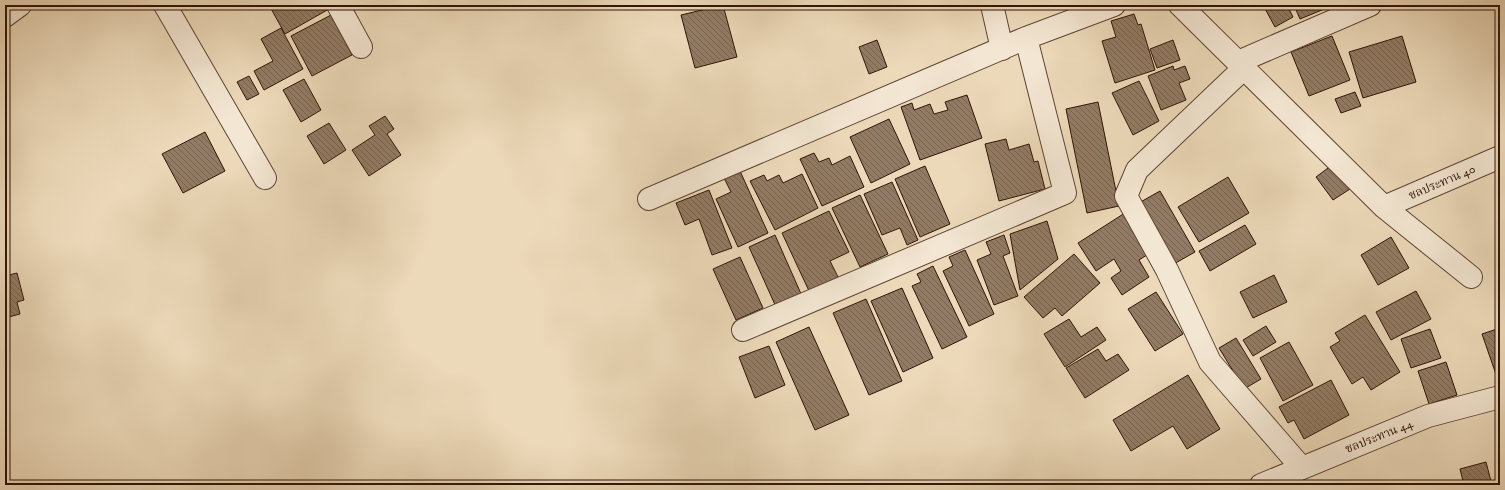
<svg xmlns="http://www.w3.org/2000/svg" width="1505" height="490" viewBox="0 0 1505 490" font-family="'IM FELL DW Pica','Noto Serif Thai',serif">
<defs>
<pattern id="building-back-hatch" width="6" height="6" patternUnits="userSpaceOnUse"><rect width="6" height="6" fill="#927b64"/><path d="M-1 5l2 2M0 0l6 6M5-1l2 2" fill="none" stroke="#786450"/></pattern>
</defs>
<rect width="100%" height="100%" fill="#ecd9b9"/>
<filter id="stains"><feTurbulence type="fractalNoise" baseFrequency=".005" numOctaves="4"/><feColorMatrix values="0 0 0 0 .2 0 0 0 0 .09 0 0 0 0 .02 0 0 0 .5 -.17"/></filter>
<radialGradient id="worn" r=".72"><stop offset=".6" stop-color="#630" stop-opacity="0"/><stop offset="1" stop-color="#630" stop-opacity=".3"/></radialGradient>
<path fill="url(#building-back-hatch)" stroke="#301507" d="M269,5H326L329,9L285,34Z
M723,5L737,57L695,68L681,15Z
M1263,5H1287L1293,17L1275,27Z
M1294,5H1334L1300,19Z
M1134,14L1138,25L1141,24L1155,70L1115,83L1102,41L1116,37L1111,21Z
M331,15L352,55L312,76L291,36Z
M281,28L303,69L264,90L254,71L273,61L261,39Z
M1332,36L1350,80L1309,96L1291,52Z
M1402,36L1416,82L1363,98L1349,52Z
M877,40L887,67L869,74L859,47Z
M1173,40L1180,60L1157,68L1150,49Z
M1173,66L1174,70L1185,66L1190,79L1179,83L1186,100L1161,110L1148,76Z
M249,76L259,94L247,100L237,82Z
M304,79L321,110L301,122L283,90Z
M1139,81L1159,121L1133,135L1112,93Z
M1355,92L1361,106L1341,113L1335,99Z
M967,95L982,138L920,160L901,107L912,103L914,110L930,104L934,114L948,110L945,102Z
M1098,102L1119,206L1087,213L1066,109Z
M385,116L394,129L387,134L401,155L369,176L352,150L375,135L369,126Z
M889,119L910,164L871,183L850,137Z
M329,123L346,150L324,164L307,136Z
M205,132L225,171L183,193L162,154Z
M1006,139L1009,150L1029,144L1034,162L1038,161L1045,189L999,201L985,144Z
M814,153L819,162L829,158L832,165L850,156L864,187L822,206L800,159Z
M1332,165L1350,189L1333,200L1316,177Z
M925,166L950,224L920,237L895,179Z
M740,171L768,233L738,247L716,199L731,192L724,178Z
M802,174L818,208L775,230L750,181L764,175L767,181L779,175L783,183Z
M1228,177L1249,213L1199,242L1178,207Z
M892,182L918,240L907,245L900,228L882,235L864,194Z
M709,190L732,248L712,255L699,219L685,225L676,203Z
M1160,191L1195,252L1172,265L1137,204Z
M860,195L888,254L860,267L832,208Z
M829,211L849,252L830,261L839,279L810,293L782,233Z
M1128,211L1153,251L1139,260L1149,277L1122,295L1111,278L1121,271L1114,259L1096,271L1078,243Z
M1047,221L1058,259L1020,290L1010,234Z
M1245,225L1256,244L1210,271L1199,251Z
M775,235L802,296L776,307L749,247Z
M1004,235L1010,253L1003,256L1018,296L994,305L977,260L991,254L986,242Z
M1391,237L1409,268L1378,285L1361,255Z
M965,250L994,314L969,326L943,271L953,266L949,257Z
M1074,254L1100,283L1062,316L1055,308L1043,318L1024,297Z
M740,257L763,308L736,320L713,269Z
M933,266L967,337L942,349L912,286L921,282L917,274Z
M17,273L24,300L17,302L20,314L5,318V276Z
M1274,275L1287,302L1253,318L1240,292Z
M902,288L933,358L903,372L871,301Z
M1416,291L1431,319L1391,340L1376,312Z
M1156,292L1183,334L1155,351L1128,309Z
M866,299L902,381L869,395L833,313Z
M1365,315L1400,372L1371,390L1363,377L1352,384L1330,347L1340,341L1335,333Z
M1069,319L1081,337L1097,327L1106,340L1065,367L1044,334Z
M1266,326L1276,342L1253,356L1243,340Z
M809,327L849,415L815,430L776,342Z
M1500,328V386L1482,334Z
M1430,329L1441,358L1411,368L1401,339Z
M1236,338L1261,379L1244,389L1219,348Z
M1289,342L1313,385L1283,401L1260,358Z
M769,346L785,385L755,398L739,357Z
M1098,349L1106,361L1118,354L1129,370L1085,398L1066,368Z
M1446,362L1457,395L1429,404L1418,371Z
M1188,375L1220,429L1187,449L1173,426L1131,451L1113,420Z
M1331,380L1349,415L1304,439L1294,420L1288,423L1279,407Z
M1486,462L1492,485H1464L1460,469Z"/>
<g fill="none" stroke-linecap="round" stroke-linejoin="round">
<defs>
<path id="minor" d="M165,5L265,178
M338,5L361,47
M992,5L1002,49
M1180,5L1384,207L1471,277
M5,16L20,5
M1238,62L1370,5
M1243,69L1137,170L1126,196L1167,270L1210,362L1301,467
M649,199L1026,38L1114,5
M1384,207L1500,157
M743,330L1065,193L1026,38
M1261,485L1428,416L1500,397"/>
</defs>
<use href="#minor" stroke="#5f4634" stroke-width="24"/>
<use href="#minor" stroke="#f3e6d2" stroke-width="22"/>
</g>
<g text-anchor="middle" stroke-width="3" stroke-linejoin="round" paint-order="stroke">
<g font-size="12" fill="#301507" stroke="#f3e6d2">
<text transform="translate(1442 182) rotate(-23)" y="4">ชลประทาน 40</text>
<text transform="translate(1379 436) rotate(-22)" y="4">ชลประทาน 44</text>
</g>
</g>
<rect width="1505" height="490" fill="none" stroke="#ecd9b9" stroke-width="20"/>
<rect x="6" y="6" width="1493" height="478" fill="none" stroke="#301507" stroke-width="2"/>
<rect x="10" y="10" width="1485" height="470" fill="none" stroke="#301507"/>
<rect width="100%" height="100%" filter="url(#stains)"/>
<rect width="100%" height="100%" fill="url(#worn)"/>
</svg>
